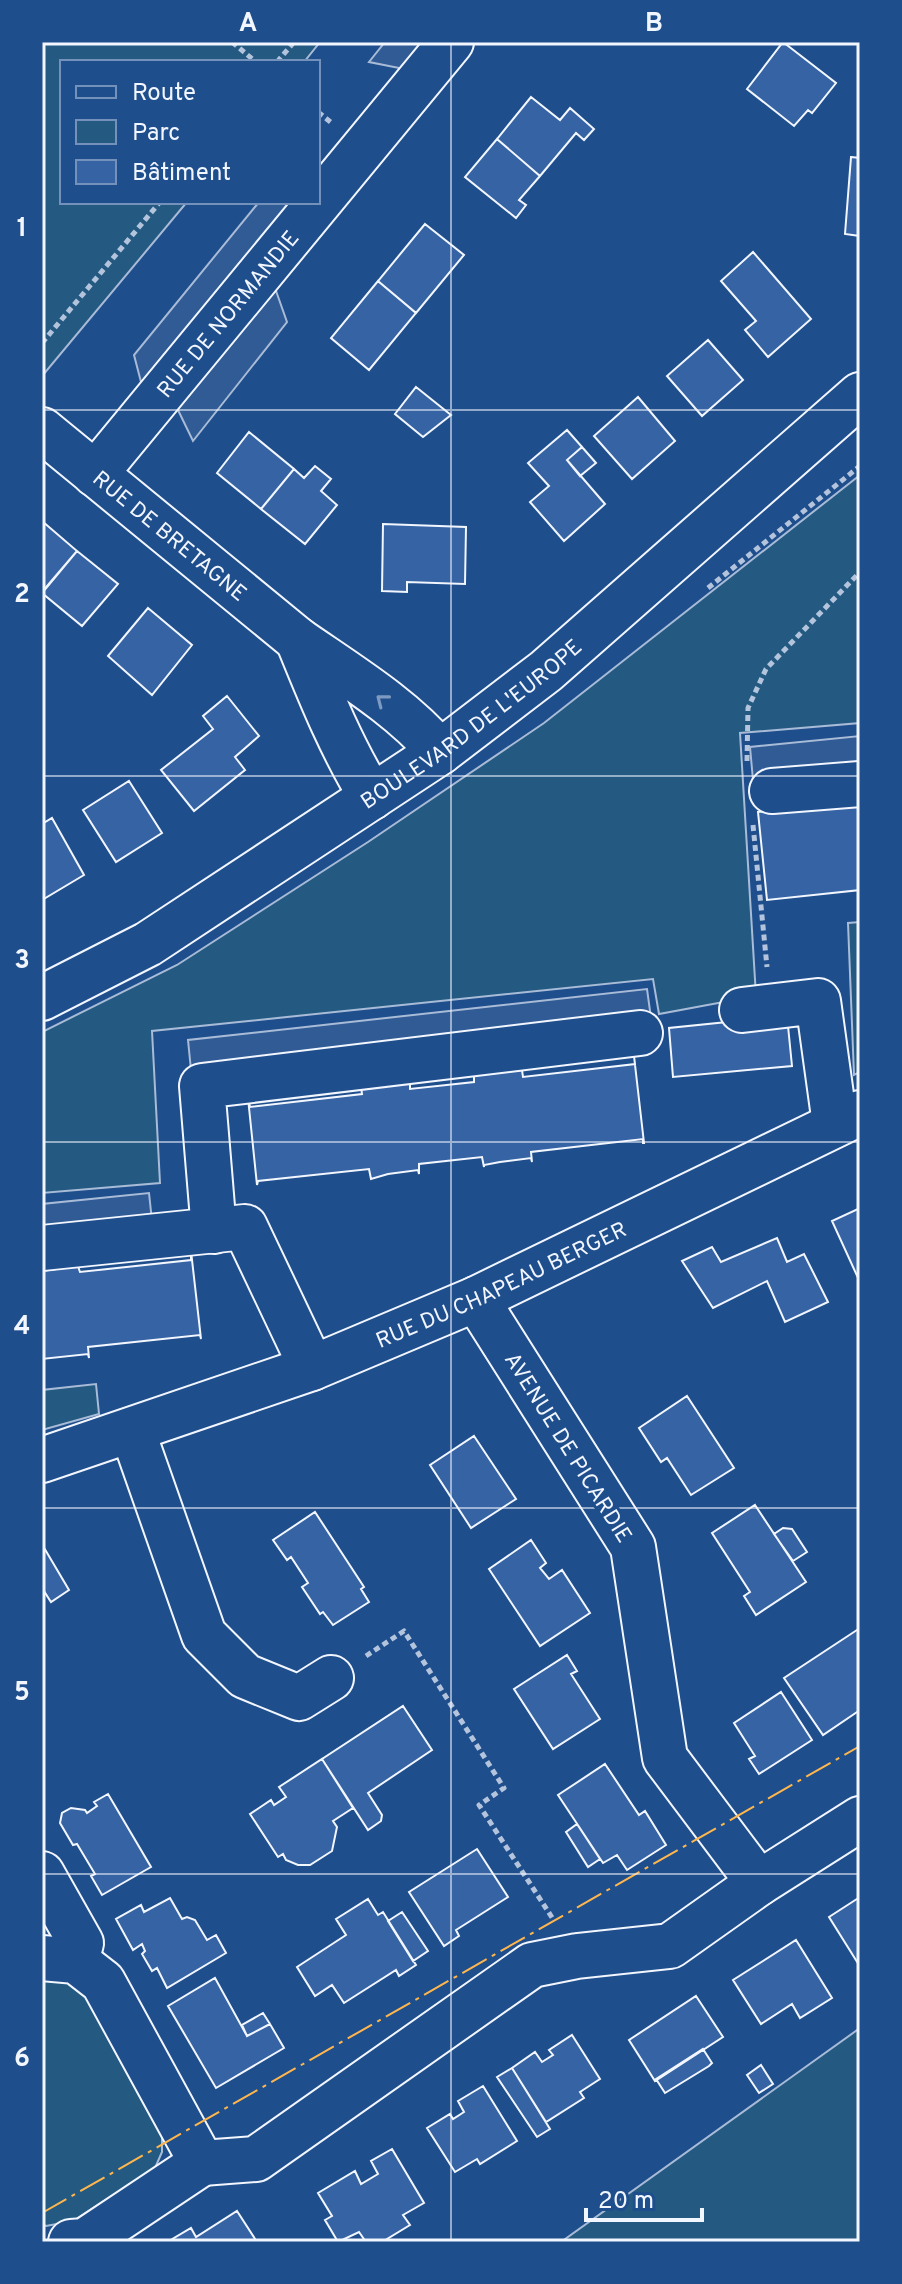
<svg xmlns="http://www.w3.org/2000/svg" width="902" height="2284" viewBox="0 0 902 2284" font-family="Overpass,sans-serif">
<rect width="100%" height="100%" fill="#1f4e8c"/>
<path fill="#245a82" stroke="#a8bbd7" stroke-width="2" d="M42,42H320L304,62H62V202H187L43,375Z
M860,475V723L740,733L756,996L659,1014L653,979L152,1031L160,1183L42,1193V1032L177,965L368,842L544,723Z
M860,922V1072L854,1075L848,923Z
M96,1384L99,1414L42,1430V1390Z
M42,1975L71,1981L88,1996L162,2122V2152L155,2168L73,2221L46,2226L42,2224Z
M860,2028V2242H561Z"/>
<path fill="#305b95" stroke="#a8bbd7" stroke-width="2" d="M385,42H451L404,69L369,62Z
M259,202H287L290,207L275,288L287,322L193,441L177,408L141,382L134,355Z
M860,736V769L753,780L750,747Z
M647,989L651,1018L191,1070L188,1040Z
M149,1193L152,1221L42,1232V1204Z"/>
<path fill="#3563a3" stroke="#f2f6ff" stroke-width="2" d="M783,42L836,83L812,113L808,110L794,126L747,89Z
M531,97L560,120L570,108L594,129L584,140L576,133L540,176L497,139Z
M497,139L540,176L519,200L526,205L516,218L465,177Z
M851,157L860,158V236L845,234Z
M425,224L464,255L416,313L378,281Z
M753,252L811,319L768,357L745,330L756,321L721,281Z
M378,281L416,313L369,370L331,338Z
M708,340L743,380L702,416L667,376Z
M416,387L451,415L423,437L395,414Z
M638,397L675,441L632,479L594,436Z
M567,430L582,447L567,460L605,504L564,541L530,502L549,486L528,463Z
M249,432L294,469L261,509L217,473Z
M582,447L596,463L580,476L567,460Z
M315,466L331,479L321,491L337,505L305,544L261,509L294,469L304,478Z
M42,521L77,551L42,592Z
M383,524L466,527L465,584L407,582V592L382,591Z
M77,551L118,584L82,626L42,593Z
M148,608L192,645L152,695L108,656Z
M227,696L259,736L235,757L245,770L194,811L161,770L213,729L203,716Z
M129,781L162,833L116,862L83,810Z
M860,801V890L767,900L758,812Z
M52,818L84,875L42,900V824Z
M787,1016L792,1066L673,1077L669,1028Z
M634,1056L644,1143H643V1139L531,1152L532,1162L531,1158L500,1162L484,1165V1167L482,1157L419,1164V1174L418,1170L388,1174L371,1179L369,1169L258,1181L257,1185L248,1098L250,1107L362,1094L361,1087L410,1083V1089L474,1082V1075L522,1070L523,1077L635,1064Z
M860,1208V1280H859L832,1221Z
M777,1238L787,1262L804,1254L828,1302L785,1322L767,1281L713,1308L682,1261L712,1247L721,1262Z
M191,1251L201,1339L200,1335L88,1347L89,1358L88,1354L42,1359V1271L78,1266L80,1272L191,1260Z
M687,1396L734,1468L691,1495L667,1458L661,1462L639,1428Z
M474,1436L516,1499L471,1528L430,1465Z
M755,1505L806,1582L756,1615L744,1596L750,1592L712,1533Z
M315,1512L364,1587L361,1589L369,1602L333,1625L323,1612L320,1614L302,1587L308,1583L291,1557L287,1560L273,1540Z
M783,1528L792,1529L807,1552L793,1561L774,1534Z
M531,1540L546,1563L540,1568L549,1579L562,1570L590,1613L540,1646L489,1569Z
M43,1546L69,1590L51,1602L42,1588Z
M860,1628V1710L823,1735L784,1678Z
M567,1655L577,1671L571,1674L600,1719L553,1749L514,1689Z
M781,1692L812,1740L759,1774L749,1759L755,1756L734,1723Z
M403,1706L432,1750L368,1793L382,1815L381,1821L368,1830L322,1759Z
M322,1759L353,1808L333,1821L337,1827L332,1851L310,1865H298L286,1860L283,1854L278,1857L250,1814L271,1800L274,1805L286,1797L279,1787Z
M605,1764L639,1815L645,1811L666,1845L627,1870L617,1855L603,1863L558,1795Z
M108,1794L151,1867L102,1895L91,1876L95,1874L77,1844L73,1845L60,1823L62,1813L71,1808L85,1810L87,1813L97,1806L94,1802Z
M577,1824L600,1859L588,1867L566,1832Z
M477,1849L508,1897L456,1930L459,1936L444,1946L409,1892Z
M860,1897V1964L859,1965L829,1917Z
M170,1898L182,1919L187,1917L195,1920L207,1940L216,1935L226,1953L167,1988L157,1968L152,1971L142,1954L145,1951L142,1944L133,1950L116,1919L141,1905L144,1912Z
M368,1899L378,1915L383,1912L416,1965L399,1976L396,1970L344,2003L332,1985L315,1996L297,1967L346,1935L336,1919Z
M402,1912L428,1951L413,1961L388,1921Z
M796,1940L832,1998L800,2018L792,2004L761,2024L733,1980Z
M215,1978L247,2036L270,2024L284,2048L216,2088L168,2006Z
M696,1996L723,2037L655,2081L629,2040Z
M263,2013L270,2024L247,2036L242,2025Z
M572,2035L600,2079L580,2092L584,2098L546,2122L512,2068L535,2052L542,2062L553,2055L549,2050Z
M703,2049L712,2063L709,2066L665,2093L656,2079Z
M761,2065L773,2084L759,2093L747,2075Z
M512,2068L550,2129L537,2137L497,2077Z
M483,2086L517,2141L480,2164L477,2159L455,2172L427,2128L450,2114L453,2119L464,2112L458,2101Z
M392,2149L424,2203L403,2215L410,2225L382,2242H366L359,2232L338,2242L325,2220L332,2216L318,2193L355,2171L361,2184L378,2174L371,2161Z
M237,2211L257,2242L169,2241L191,2228L196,2237Z"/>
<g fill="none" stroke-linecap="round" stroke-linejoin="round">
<defs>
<g id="minor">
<path id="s1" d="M42,430L298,640"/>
<path id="s2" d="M95,474L451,42"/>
<path d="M772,791L860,784"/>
<path d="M372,797C341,747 320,694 298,640C347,674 402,707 440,752"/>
<path id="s3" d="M42,998L148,944L440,752L546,671L860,395"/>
<path d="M742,1010L818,1001L835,1124"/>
<path d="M214,1231L202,1086L640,1033"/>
<path d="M42,1248L245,1227L312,1368"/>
<path d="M132,1430L204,1635L245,1676L299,1698L331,1678"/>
<path id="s4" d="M42,1460L312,1368L476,1299L860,1113"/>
<path d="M42,1874L81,1943L76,1961"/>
<path d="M759,1883L860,1819"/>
<path d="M42,1958L76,1961L103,1982L202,2163L85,2241L71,2242"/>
<path d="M202,2163L256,2159L532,1965L577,1956L670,1946L759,1883L665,1758L633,1547L476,1299"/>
</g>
</defs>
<use href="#minor" stroke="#f2f6ff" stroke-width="48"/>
<path stroke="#b3c4dc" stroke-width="5" stroke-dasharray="6 4" stroke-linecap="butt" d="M232,42L256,62
M277,62L294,42
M318,112L333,124
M42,343L160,202
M708,588L860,466
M747,761L748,708L766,669L860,572
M753,825L767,967
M366,1656L404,1631L504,1788L479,1805L553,1919"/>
<use href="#minor" stroke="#1f4e8c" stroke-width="44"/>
<path stroke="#ffb74d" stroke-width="2" stroke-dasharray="28 6 4 6" stroke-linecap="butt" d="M42,2213L860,1746"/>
</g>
<defs><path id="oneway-chevron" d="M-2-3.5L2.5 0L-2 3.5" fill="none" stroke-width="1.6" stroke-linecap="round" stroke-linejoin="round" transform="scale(2)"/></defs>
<use stroke="#7e9ac0" href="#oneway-chevron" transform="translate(382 700) rotate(-142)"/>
<path fill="none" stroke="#f2f6ff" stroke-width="2" stroke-opacity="0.55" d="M451,42V2242M42,410H860M42,776H860M42,1142H860M42,1508H860M42,1874H860"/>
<g text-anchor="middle" stroke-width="6" stroke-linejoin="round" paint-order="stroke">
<g font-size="22" fill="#f2f6ff" stroke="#1f4e8c">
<text dy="8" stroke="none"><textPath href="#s2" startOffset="208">RUE DE NORMANDIE</textPath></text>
<text dy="8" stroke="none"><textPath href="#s1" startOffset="166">RUE DE BRETAGNE</textPath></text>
<text dy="8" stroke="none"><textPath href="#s3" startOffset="510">BOULEVARD DE L'EUROPE</textPath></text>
<text dy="8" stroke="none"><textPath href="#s4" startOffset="492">RUE DU CHAPEAU BERGER</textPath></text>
<text transform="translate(569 1447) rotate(58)" y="8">AVENUE DE PICARDIE</text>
</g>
</g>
<rect width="902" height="2284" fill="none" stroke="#1f4e8c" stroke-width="88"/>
<rect x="60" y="60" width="260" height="144" fill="#1f4e8c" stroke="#7391ba" stroke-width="2"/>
<rect x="76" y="86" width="40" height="12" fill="#1f4e8c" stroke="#7391ba" stroke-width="2"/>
<text x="132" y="100" font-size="24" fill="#f2f6ff">Route</text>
<rect x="76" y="120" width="40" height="24" fill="#245a82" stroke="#7391ba" stroke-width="2"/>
<text x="132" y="140" font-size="24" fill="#f2f6ff">Parc</text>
<rect x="76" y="160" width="40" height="24" fill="#3563a3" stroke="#7391ba" stroke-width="2"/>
<text x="132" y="180" font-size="24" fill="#f2f6ff">Bâtiment</text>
<path d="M586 2208v12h116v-12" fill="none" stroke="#f2f6ff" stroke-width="4"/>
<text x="598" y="2208" font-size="24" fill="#f2f6ff" stroke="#1f4e8c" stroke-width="6" paint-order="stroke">20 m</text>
<rect x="44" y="44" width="814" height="2196" fill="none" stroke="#f2f6ff" stroke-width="3"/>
<g font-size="26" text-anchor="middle" font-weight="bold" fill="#f2f6ff">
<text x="248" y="31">A</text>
<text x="654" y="31">B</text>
<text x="22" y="236">1</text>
<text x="22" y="602">2</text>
<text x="22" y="968">3</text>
<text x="22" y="1334">4</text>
<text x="22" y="1700">5</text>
<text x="22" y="2066">6</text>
</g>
</svg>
